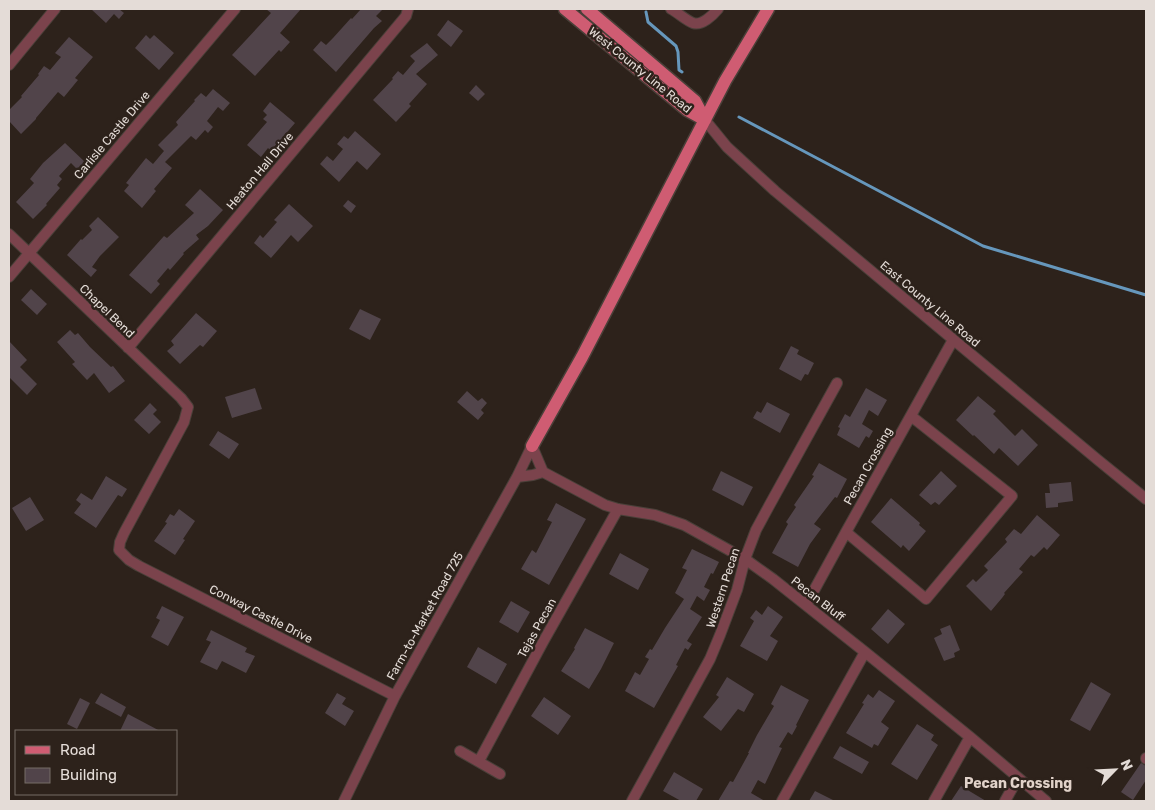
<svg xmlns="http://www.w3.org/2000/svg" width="1155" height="810" viewBox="0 0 1155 810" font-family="Rubik,sans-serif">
<rect width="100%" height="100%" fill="#2d221b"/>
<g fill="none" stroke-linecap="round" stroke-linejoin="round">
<path stroke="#6697bc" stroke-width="3" d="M646,12L648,22L676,46L678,52L679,70L682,72
M739,117L983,246L1146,295"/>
</g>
<path fill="#51444a" d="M91,9H119L124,13L119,19L114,14L106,23Z
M266,9H301L280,33L290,42L281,52L279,50L255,76L232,55L271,13Z
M361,9H383L376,16L382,21L374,28L336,72L313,50L321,41L326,45L333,38L351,18L352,19Z
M448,20L463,31L451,47L437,35Z
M146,35L150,39L154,35L174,53L159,70L135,48Z
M69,37L93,57L75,78L78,80L64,97L58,92L36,118V119L21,134L9,121V110L22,97L21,96L39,75L38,74L44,66L50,70L61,57L55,53Z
M427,43L438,55L416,74L427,84L409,104L411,106L396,122L373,100L393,79L392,78L398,71L403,75L415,61L410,56Z
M476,85L485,94L478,101L469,93Z
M213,89L230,103L223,111L218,107L207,121L213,127L208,133L205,130L196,140L191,136L165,162L172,168L154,189L156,191L142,208L124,191L129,185L126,183L146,158L153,164L164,151L158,145L178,125L176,122L195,101L194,100L201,93L206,97Z
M270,102L295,123L271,151L268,148L261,157L247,145L267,122L263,119L267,115L263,111Z
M355,131L381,154L367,170L357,161L339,182L320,164L327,156L333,161L343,149L337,144L344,136L348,139Z
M65,143L85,162L77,169L71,163L59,176L62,179L57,185L60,188L46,204L47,205L33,219L16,202L34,183L30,179L43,163Z
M200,189L223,210L208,226L196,235L199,239L183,253L184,254L170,270L168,268L157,281L160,284L151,294L129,275L164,236L167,238L194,213L185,205Z
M348,200L356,206L351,213L343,206Z
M289,204L313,226L298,242L291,235L271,258L254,243L260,235L263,238L277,222L274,220Z
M98,217L119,237L100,256L92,267L97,270L91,277L67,255L81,239L82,240L92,230L89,226Z
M31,289L47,304L37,315L21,300Z
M360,309L381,319L370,340L349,329Z
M196,313L217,331L203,347L200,345L180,364L167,351L174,345L171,341Z
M70,330L75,335L78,333L90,347L111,367L113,366L125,381L109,393L94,373L87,380L72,364L75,362L57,342Z
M9,341L27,360L20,367L37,384L27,395L9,377Z
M791,346L799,350L797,354L814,363L808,375L805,374L801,381L779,369Z
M255,388L262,409L232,418L225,397Z
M866,388L887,400L878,416L869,410L862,424L873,431L869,438L866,436L859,448L837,435L840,428L838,427L845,414L850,417Z
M467,391L478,401L482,398L487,403L481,410L484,413L478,420L457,402Z
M978,396L996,411L993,414L1015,436L1022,429L1038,445L1018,466L999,448L994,454L974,435L973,436L956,420Z
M767,402L790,414L780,433L753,418L757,411L761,413Z
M150,403L157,410L153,414L161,422L149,434L134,420Z
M218,431L239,444L229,459L209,445Z
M819,463L847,479L837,498L835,497L814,524L821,529L810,544L798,567L772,553L788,524L786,522L796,507L794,505L814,476L812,475Z
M721,471L753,487L743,506L712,490Z
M941,471L957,486L939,505L935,502L931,505L919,495Z
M106,476L127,489L122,497L118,495L96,528L74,513L81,504L76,500L81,493L92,500Z
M1071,482L1073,501L1058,503V507L1046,508L1045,493H1050L1049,484Z
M30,497L44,520L26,531L12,508Z
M891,498L920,523L919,525L926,531L909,551L903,545L901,548L871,522Z
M556,503L586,519L549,585L521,569L532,550L536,553L552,522L547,520Z
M179,509L195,521L183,539L185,540L175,555L154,541L167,523L165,522L170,514L174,516Z
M1037,515L1060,535L1047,550L1044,547L1034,557L1031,555L1019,569L1023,572L1004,593L1005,594L1002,598L991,611L966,586L973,579L976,582L988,570L984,566L1007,542L1005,539L1014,529L1021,534Z
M692,549L719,562L713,574L711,573L704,587L710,590L704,601L697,596L690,609L702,617L687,641L692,644L688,650L685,648L676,665L678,666L654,708L625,691L635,672L640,675L649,659L645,657L650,649L652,650L665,628L684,599L675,593L687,570L682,568Z
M620,553L649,569L638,590L609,574Z
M511,601L530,612L518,633L499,622Z
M162,606L184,617L168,646L151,637L160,620L156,618Z
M768,606L783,617L770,636L778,641L767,661L740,646L754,621L750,618L756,610L762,615Z
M888,609L905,624L888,644L871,629Z
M950,625L960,650L954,653L955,657L944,661L934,638L942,634L940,629Z
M585,628L614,643L601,669L589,689L561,671L575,649L574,648Z
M211,630L247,648L245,652L255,656L246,673L222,661L217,670L200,662L211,642L206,640Z
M478,647L507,664L496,684L467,667Z
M727,677L754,694L744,712L738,709L721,731L703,717L719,697L716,695Z
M1091,682L1111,694L1090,731L1070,720Z
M781,685L809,700L796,725L797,726L792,735L788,732L779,747L782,748L765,784L758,780L751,793L765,801H718L730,781L733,782L749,753H748L757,735L774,706L771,704Z
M879,690L895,701L881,722L889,728L878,746L874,744L872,748L846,733L864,704L862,703L868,694L873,698Z
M101,693L126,707L121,717L95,703Z
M337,693L346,698L342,704L354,711L345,726L325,713Z
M544,697L571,716L558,735L531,716Z
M80,698L90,703L77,729L67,724Z
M128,714L160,731H120Z
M917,724L934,735L931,740L938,745L917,780L891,764Z
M840,746L869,762L862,774L833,758Z
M1141,763L1146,766V780L1133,800L1121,792Z
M674,772L703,789L696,801H681L663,791Z
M961,786L986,801H951Z
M815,791L835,801H809Z"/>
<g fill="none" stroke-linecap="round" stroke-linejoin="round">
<defs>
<path id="minor" d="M671,9C677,12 687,21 693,23C702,26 713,15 718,9
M9,65L55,9
M705,120L727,147L775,191L1098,460L1146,499
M9,234L181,398L188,407L184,422L124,533L120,542L119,550L129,560L139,566L395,696
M9,277L235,9
M128,348L406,16L408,9
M532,446L543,472L605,505L618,509L655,515L684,525L745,559L773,579L865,652L970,737L1046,801
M517,477L533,475L543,472
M846,532L926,599L1012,496L911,416
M806,605L846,532L953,340
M460,751L500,774
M1146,758V759
M479,761L543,642L618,509
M344,801L395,696L517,477L532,446
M632,801L710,659L720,635L737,590L745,559L756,530L769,506L837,383
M782,801L865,652
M934,801L970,737
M1005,801L1018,778"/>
<path id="major" d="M565,9L687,110L705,120
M587,9L695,101L705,120
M532,446L582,357L725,81L768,9"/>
</defs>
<use href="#minor" stroke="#4a4039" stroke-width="12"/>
<use href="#major" stroke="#4a4039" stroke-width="15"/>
<use href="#minor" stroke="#7b434c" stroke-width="10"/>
<use href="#major" stroke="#cf5c72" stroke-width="12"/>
</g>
<g text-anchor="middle" stroke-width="5" stroke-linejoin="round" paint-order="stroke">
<g font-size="12" fill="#e4dcd7" stroke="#2d221b">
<text transform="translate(640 70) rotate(39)" y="4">West County Line Road</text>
<text transform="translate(112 135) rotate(-50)" y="4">Carlisle Castle Drive</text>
<text transform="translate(260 171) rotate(-50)" y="4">Heaton Hall Drive</text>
<text transform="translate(930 304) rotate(40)" y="4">East County Line Road</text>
<text transform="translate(107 311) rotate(44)" y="4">Chapel Bend</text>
<text transform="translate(868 466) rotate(-61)" y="4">Pecan Crossing</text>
<text transform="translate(723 588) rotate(-72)" y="4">Western Pecan</text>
<text transform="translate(818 599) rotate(38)" y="4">Pecan Bluff</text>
<text transform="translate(261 614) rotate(27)" y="4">Conway Castle Drive</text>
<text transform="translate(425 616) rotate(-61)" y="4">Farm-to-Market Road 725</text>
<text transform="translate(537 628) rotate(-61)" y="4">Tejas Pecan</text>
</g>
<g font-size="14" font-weight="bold" fill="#e1d2c9" stroke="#2d221b">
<text x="1018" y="788">Pecan Crossing</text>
</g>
</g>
<rect width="1155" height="810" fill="none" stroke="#e4dcd7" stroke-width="20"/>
<rect x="15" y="730" width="162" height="65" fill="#2d221b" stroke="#766c66"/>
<rect x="25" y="746" width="25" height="8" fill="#cf5c72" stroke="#766c66"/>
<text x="60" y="755" font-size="15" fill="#e4dcd7">Road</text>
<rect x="25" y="768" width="25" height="15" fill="#51444a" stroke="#766c66"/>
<text x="60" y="780" font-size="15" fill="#e4dcd7">Building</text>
<g transform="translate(1115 770) rotate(66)" stroke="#2d221b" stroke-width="4" paint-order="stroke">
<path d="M0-4L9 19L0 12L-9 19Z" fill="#e4dcd7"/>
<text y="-8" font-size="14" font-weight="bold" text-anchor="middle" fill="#e4dcd7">N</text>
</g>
</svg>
